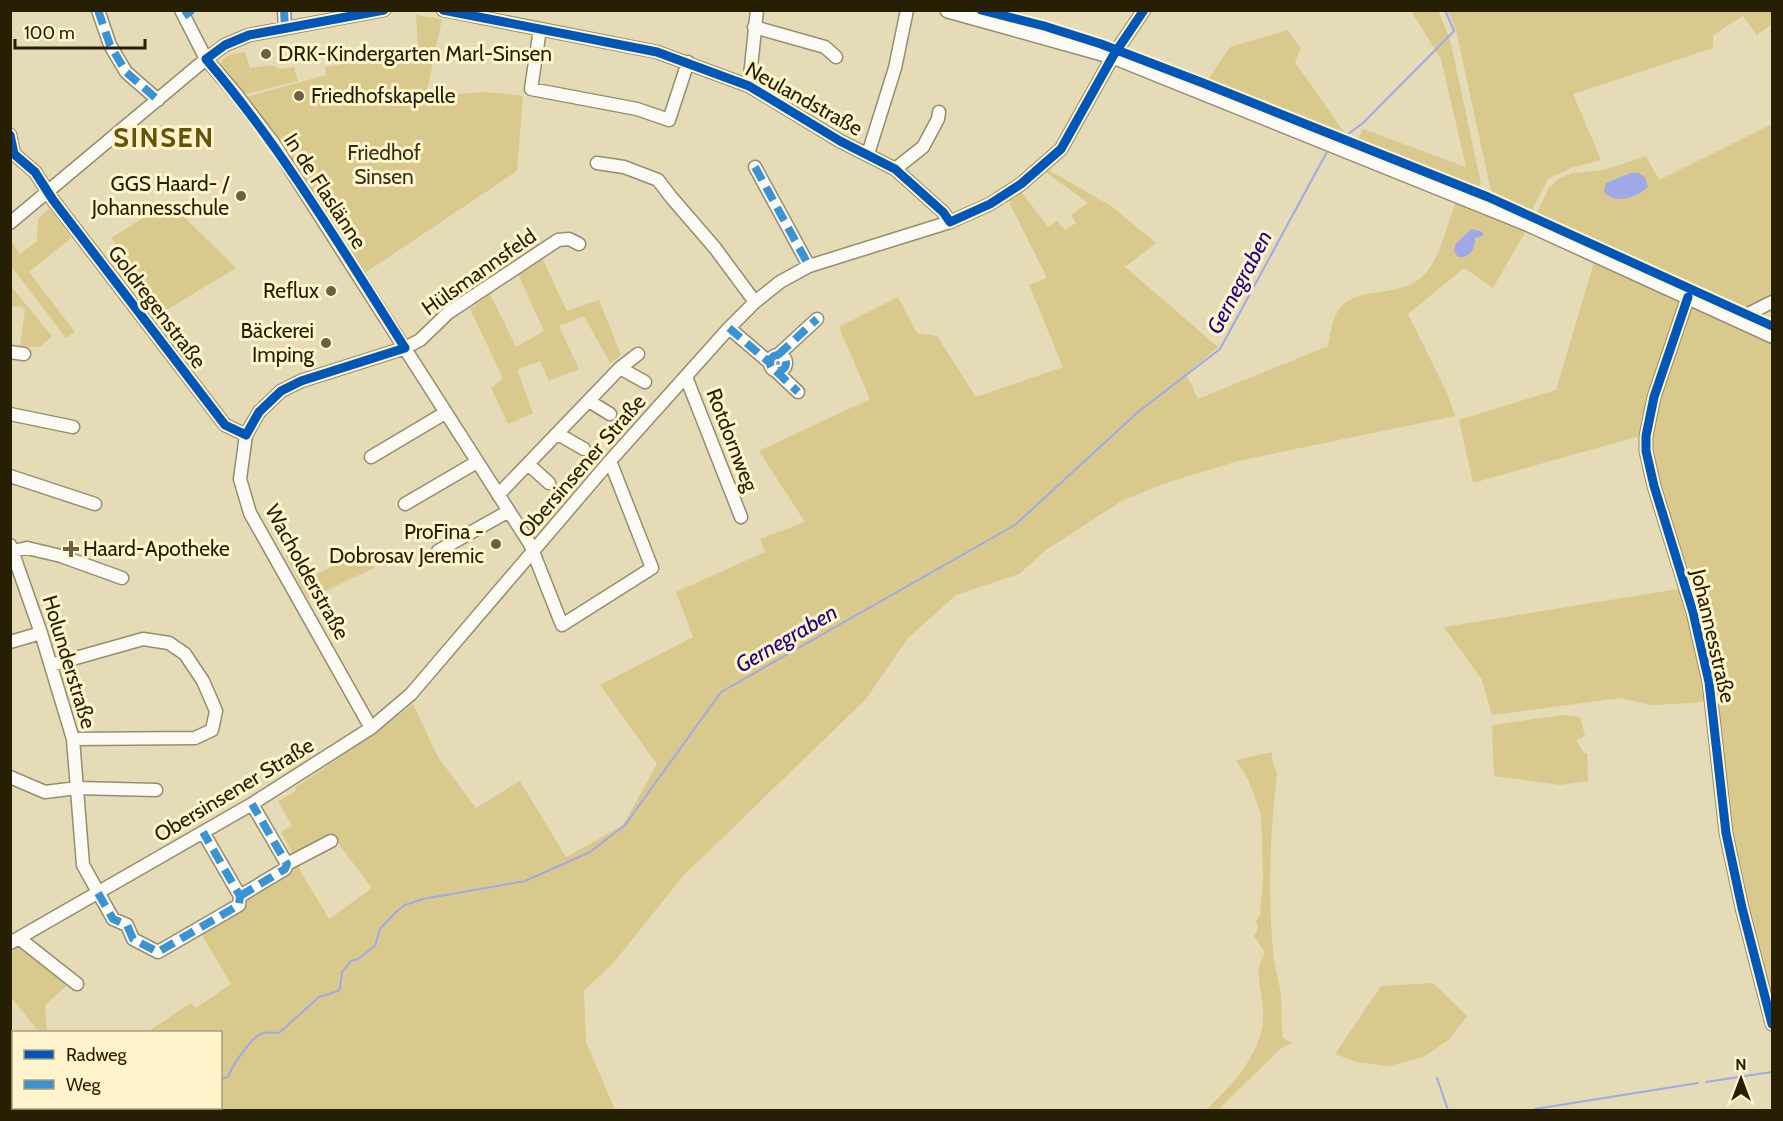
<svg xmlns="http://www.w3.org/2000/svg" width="1783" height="1121" viewBox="0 0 1783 1121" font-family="Cabin,sans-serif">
<rect width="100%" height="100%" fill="#e5dbb7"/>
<path fill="#dac98d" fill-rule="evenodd" d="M1772,10V24L1757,35L1743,16L1713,35V48L1573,94L1601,160L1571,168L1548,179L1529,216L1493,200L1456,30L1448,11Z
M1411,11H1438L1450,39L1481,184L1476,188L1358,139L1363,129L1466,167L1441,59Z
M416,15L442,19L426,96L487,92L523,96L517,171L362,275L242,98L326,75L325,67L418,51Z
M1288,30L1301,48L1295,62L1348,138L1207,81L1230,47Z
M245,52L250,68L271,65L279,69L294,67L298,81L242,95L220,67C222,54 233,54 245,52Z
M1772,124V299L1740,314L1534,219L1549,188L1559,178L1574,173L1604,170L1646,156L1659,180ZM1630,173L1634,197L1611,198L1606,183Z
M1047,169L1111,206L1156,243L1125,267L1218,347L1186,374L1198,399L1328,346C1330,334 1332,317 1341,307C1359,285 1402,299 1425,274C1440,258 1449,220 1457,198L1528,227L1493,288L1464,268L1408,314L1446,391L1455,416L1238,461L1166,483L1123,500L1046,550L1019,574L956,595L908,638L866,699L683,876L615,961L584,991L586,1042L615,1110H101L99,1108H220V1032H149V1031L191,1003L196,1008L231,984L200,932L246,906L249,895L298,867L329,919L372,888L331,834L294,856L281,832L292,826L278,801L296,791L295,788L378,731L413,704L438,757L476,808L520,781L566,857L623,825L657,764L600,685L693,637L676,592L765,552L760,539L805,522L759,451L870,399L839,327L898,297L917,333L937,336L976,397L1063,367L1029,285L1047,278L1010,204L1009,197L1020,190L1048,227L1057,221L1065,230L1076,223L1071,215L1088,203L1044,171Z
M169,202L236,268L163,312L111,238Z
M49,208L71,238L29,272L75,332L66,338L11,266V241L20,254L37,241L38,219Z
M542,258L567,311L599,300L621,355L610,363L584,316L559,326L579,369L549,381L540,361L517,370L533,413L508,424L491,388L503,378L470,309L490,294L516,347L544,331L518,274Z
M1595,259L1684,299L1643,435L1473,483L1459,420L1556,390Z
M10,285L52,336L40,347L20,346L25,310L21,307L11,306Z
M1691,304L1772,341V1024L1726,834L1716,703L1735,699L1709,682L1646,436Z
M299,549L303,558L296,562L304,580L366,551L374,568L308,599L285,555Z
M1684,588L1710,700L1691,703L1651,705L1620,698L1492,715L1482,680L1444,627Z
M1564,715L1580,717L1585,736L1576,740L1584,753H1587L1588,781L1560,785L1494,776L1492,725Z
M1272,752V759L1277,773C1270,832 1268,892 1273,952C1274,967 1280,982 1281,997C1282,1011 1281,1024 1283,1038L1292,1043L1281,1048L1218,1110H1206C1231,1086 1262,1054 1263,1017C1264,1000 1257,982 1259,966C1260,962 1263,957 1265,953L1254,936L1258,929L1256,921L1260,915L1263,877L1261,814L1248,779L1236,760Z
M20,940L71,982L45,1005L47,1032H39L11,997V954Z
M1433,983L1467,1016L1450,1039L1423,1057L1389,1066L1357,1062L1335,1054L1381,986Z"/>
<path fill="#a0a9e8" d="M1630,173H1639L1645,177L1648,187C1638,197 1613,206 1604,191L1606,183Z
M1472,229L1483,232V236L1475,238C1475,250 1470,258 1458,257L1454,251L1456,243Z"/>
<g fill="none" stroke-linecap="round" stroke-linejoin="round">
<path stroke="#a0a9e8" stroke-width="2" d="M1344,137L1363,123L1454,31L1445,10
M1437,1078L1448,1110
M220,1079L228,1077C232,1066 252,1035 264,1033C269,1032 275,1033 279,1033L319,997L338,991L340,988L342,972L351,961L358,959L375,946L380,929L396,912L405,905L423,899L525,881L590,852L625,825L721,692L1015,525L1138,412L1220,349L1328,150
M1706,1082L1772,1072
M1535,1109L1698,1083
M140,1110L146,1108
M1522,1110H1528"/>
<defs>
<path id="minor" d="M98,10L110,45L126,72L158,100
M181,10L206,59L236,94L274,144L530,544L562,625L652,568L610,461
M284,10L285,28
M443,10L657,52L749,86L840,141L895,169L943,212L950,222
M754,27L825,47L836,57
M540,29L531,89L637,109L669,120L688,62
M749,86L757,10
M10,135L14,154L35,172L53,200L225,425L246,435
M868,154L895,68L907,10
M597,163L624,167L658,180L671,197L715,248L755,302
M755,167L809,266
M895,169L923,147L938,119L939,112
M10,223L206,59L225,45L249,35L384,10
M1688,297L1654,397L1646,436V451L1654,486L1693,612L1709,682L1726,833L1742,908L1772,1024
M1738,319L1772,302
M729,328L770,363
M10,352L24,354
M778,355L817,319
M770 363a8 8 0 1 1 16 0a8 8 0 1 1-16 0Z
M620,368L645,382
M776,371L798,392
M686,377L741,517
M589,401L610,414
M10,414L73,427
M558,434L584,449
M371,457L445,413
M528,464L549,483
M10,476L95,504
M498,495L620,368L638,354
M405,504L477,462
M10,545L41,633L73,739L83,865L113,919L127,925L133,939L158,952L239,905L240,896L203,832
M13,551L27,548L61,556L122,578
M438,551L509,511
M10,642L41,633
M51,665L143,639L169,643L185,654L203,681L216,711L212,730L195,738L73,739
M371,728L250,513L240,479L246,435L259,412L281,391L301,381L405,348L420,340L448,313L558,240L569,239L579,244
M10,777L45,792L77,788L156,790
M287,864L331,841
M240,896L285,869L287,864L252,804
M20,939L77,984
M10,943L252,804L371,728L411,694L610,461L729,328L755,302L780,282L809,266L950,222L990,204L1021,184L1061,149L1113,56L1144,10"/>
<path id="major" d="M948,10L1113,56L1527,223L1772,335"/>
</defs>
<use href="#minor" stroke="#958d70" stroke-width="15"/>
<use href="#major" stroke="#958d70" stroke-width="18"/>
<use href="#minor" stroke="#fbfaf4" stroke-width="12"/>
<use href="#major" stroke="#fbfaf4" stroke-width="15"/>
<path stroke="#c0bdb4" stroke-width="2" stroke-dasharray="8 8" stroke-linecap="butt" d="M10,1102L14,1105
M23,1108L26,1110"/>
<path stroke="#3b94d1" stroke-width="8" stroke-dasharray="15 8" stroke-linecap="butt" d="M98,10L110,45L126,72L158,100
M284,10L285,28
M184,16L192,10
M755,167L809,266
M729,328L770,363
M778,355L817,319
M770 363a8 8 0 1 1 16 0a8 8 0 1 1-16 0Z
M776,371L798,392
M98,893L113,919L127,925L133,939L158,952L239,905L240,896L203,832
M240,896L285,869L287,864L252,804"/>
<defs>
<path id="cycleway" d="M443,10L657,52L749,86L840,141L895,169L943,212L950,222L990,204L1021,184L1061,149L1113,56L1144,10
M981,10L1044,26L1101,44L1203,83L1488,197L1772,326
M10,135L14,154L35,172L53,200L225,425L246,435L259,412L281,391L301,381L405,348C342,249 282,148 206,59L225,45L249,35L384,10
M1688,297L1654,397L1646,436V451L1654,486L1693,612L1709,682L1726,833L1742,908L1772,1024"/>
</defs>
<use href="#cycleway" stroke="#fff4cc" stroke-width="13"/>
<use href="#cycleway" stroke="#0057b8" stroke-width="9"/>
</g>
<g fill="#6a6143" stroke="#fff4cc" stroke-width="2">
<circle cx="266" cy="54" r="6"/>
<circle cx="299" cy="96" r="6"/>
<circle cx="241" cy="196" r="6"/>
<circle cx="331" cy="291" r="6"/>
<circle cx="326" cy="343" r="6"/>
<circle cx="496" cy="544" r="6"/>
<path d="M68 540h6v6h6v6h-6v6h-6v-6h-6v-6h6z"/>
</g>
<g text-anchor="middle" stroke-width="6" stroke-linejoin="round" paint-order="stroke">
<g font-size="21" fill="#271f04" stroke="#fff4cc" text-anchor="end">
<text x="278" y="61" text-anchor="start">DRK-Kindergarten Marl-Sinsen</text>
<text x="311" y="103" text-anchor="start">Friedhofskapelle</text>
<text x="229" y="191">GGS Haard- /<tspan x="229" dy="24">Johannesschule</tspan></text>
<text x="319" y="298">Reflux</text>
<text x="314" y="338">Bäckerei<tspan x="314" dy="24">Imping</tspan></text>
<text x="484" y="539">ProFina -<tspan x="484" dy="24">Dobrosav Jeremic</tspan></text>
<text x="83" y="556" text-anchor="start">Haard-Apotheke</text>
</g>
<g font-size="21" fill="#271f04" stroke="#fff4cc">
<text transform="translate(804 99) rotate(29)" y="7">Neulandstraße</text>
<text transform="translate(325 191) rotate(57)" y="7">In de Flaslänne</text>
<text transform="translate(479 272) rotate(-35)" y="7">Hülsmannsfeld</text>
<text transform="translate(157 307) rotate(53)" y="7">Goldregenstraße</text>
<text transform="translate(732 440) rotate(69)" y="7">Rotdornweg</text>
<text transform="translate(582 466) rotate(-49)" y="7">Obersinsener Straße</text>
<text transform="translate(307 572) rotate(61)" y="7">Wacholderstraße</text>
<text transform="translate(1713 636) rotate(77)" y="7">Johannesstraße</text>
<text transform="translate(69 662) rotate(73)" y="7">Holunderstraße</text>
<text transform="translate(234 790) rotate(-31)" y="7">Obersinsener Straße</text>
</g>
<g font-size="21" fill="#37301a" stroke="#fff4cc">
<text x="384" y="160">Friedhof<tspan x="384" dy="24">Sinsen</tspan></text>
</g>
<g font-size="22" font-style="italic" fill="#1e0387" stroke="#fff4cc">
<text transform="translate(1239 282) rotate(-62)" y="8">Gernegraben</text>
<text transform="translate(786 638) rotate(-30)" y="8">Gernegraben</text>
</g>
<g font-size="27" font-weight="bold" letter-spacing="1.5" fill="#65530a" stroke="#fff4cc">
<text x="164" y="147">SINSEN</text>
</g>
</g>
<rect width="1783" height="1121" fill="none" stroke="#271f04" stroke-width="24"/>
<rect x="12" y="1031" width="210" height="78" fill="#fff4cc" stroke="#a99f7c" stroke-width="1.5"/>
<rect x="24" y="1050" width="30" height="9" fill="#0057b8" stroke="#a99f7c" stroke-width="1.5"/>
<text x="66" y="1061" font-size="18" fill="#271f04">Radweg</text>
<rect x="24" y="1080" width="30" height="9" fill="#3b94d1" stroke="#a99f7c" stroke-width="1.5"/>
<text x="66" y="1091" font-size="18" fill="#271f04">Weg</text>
<g transform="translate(1741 1079)" stroke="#fff4cc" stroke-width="4.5" paint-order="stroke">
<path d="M0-4.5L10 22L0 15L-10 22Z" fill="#271f04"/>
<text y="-9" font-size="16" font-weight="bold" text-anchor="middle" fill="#271f04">N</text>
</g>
<path d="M15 39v9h130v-9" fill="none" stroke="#271f04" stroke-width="3"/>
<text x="24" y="39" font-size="18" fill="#271f04" stroke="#fff4cc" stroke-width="4.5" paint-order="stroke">100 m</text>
</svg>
